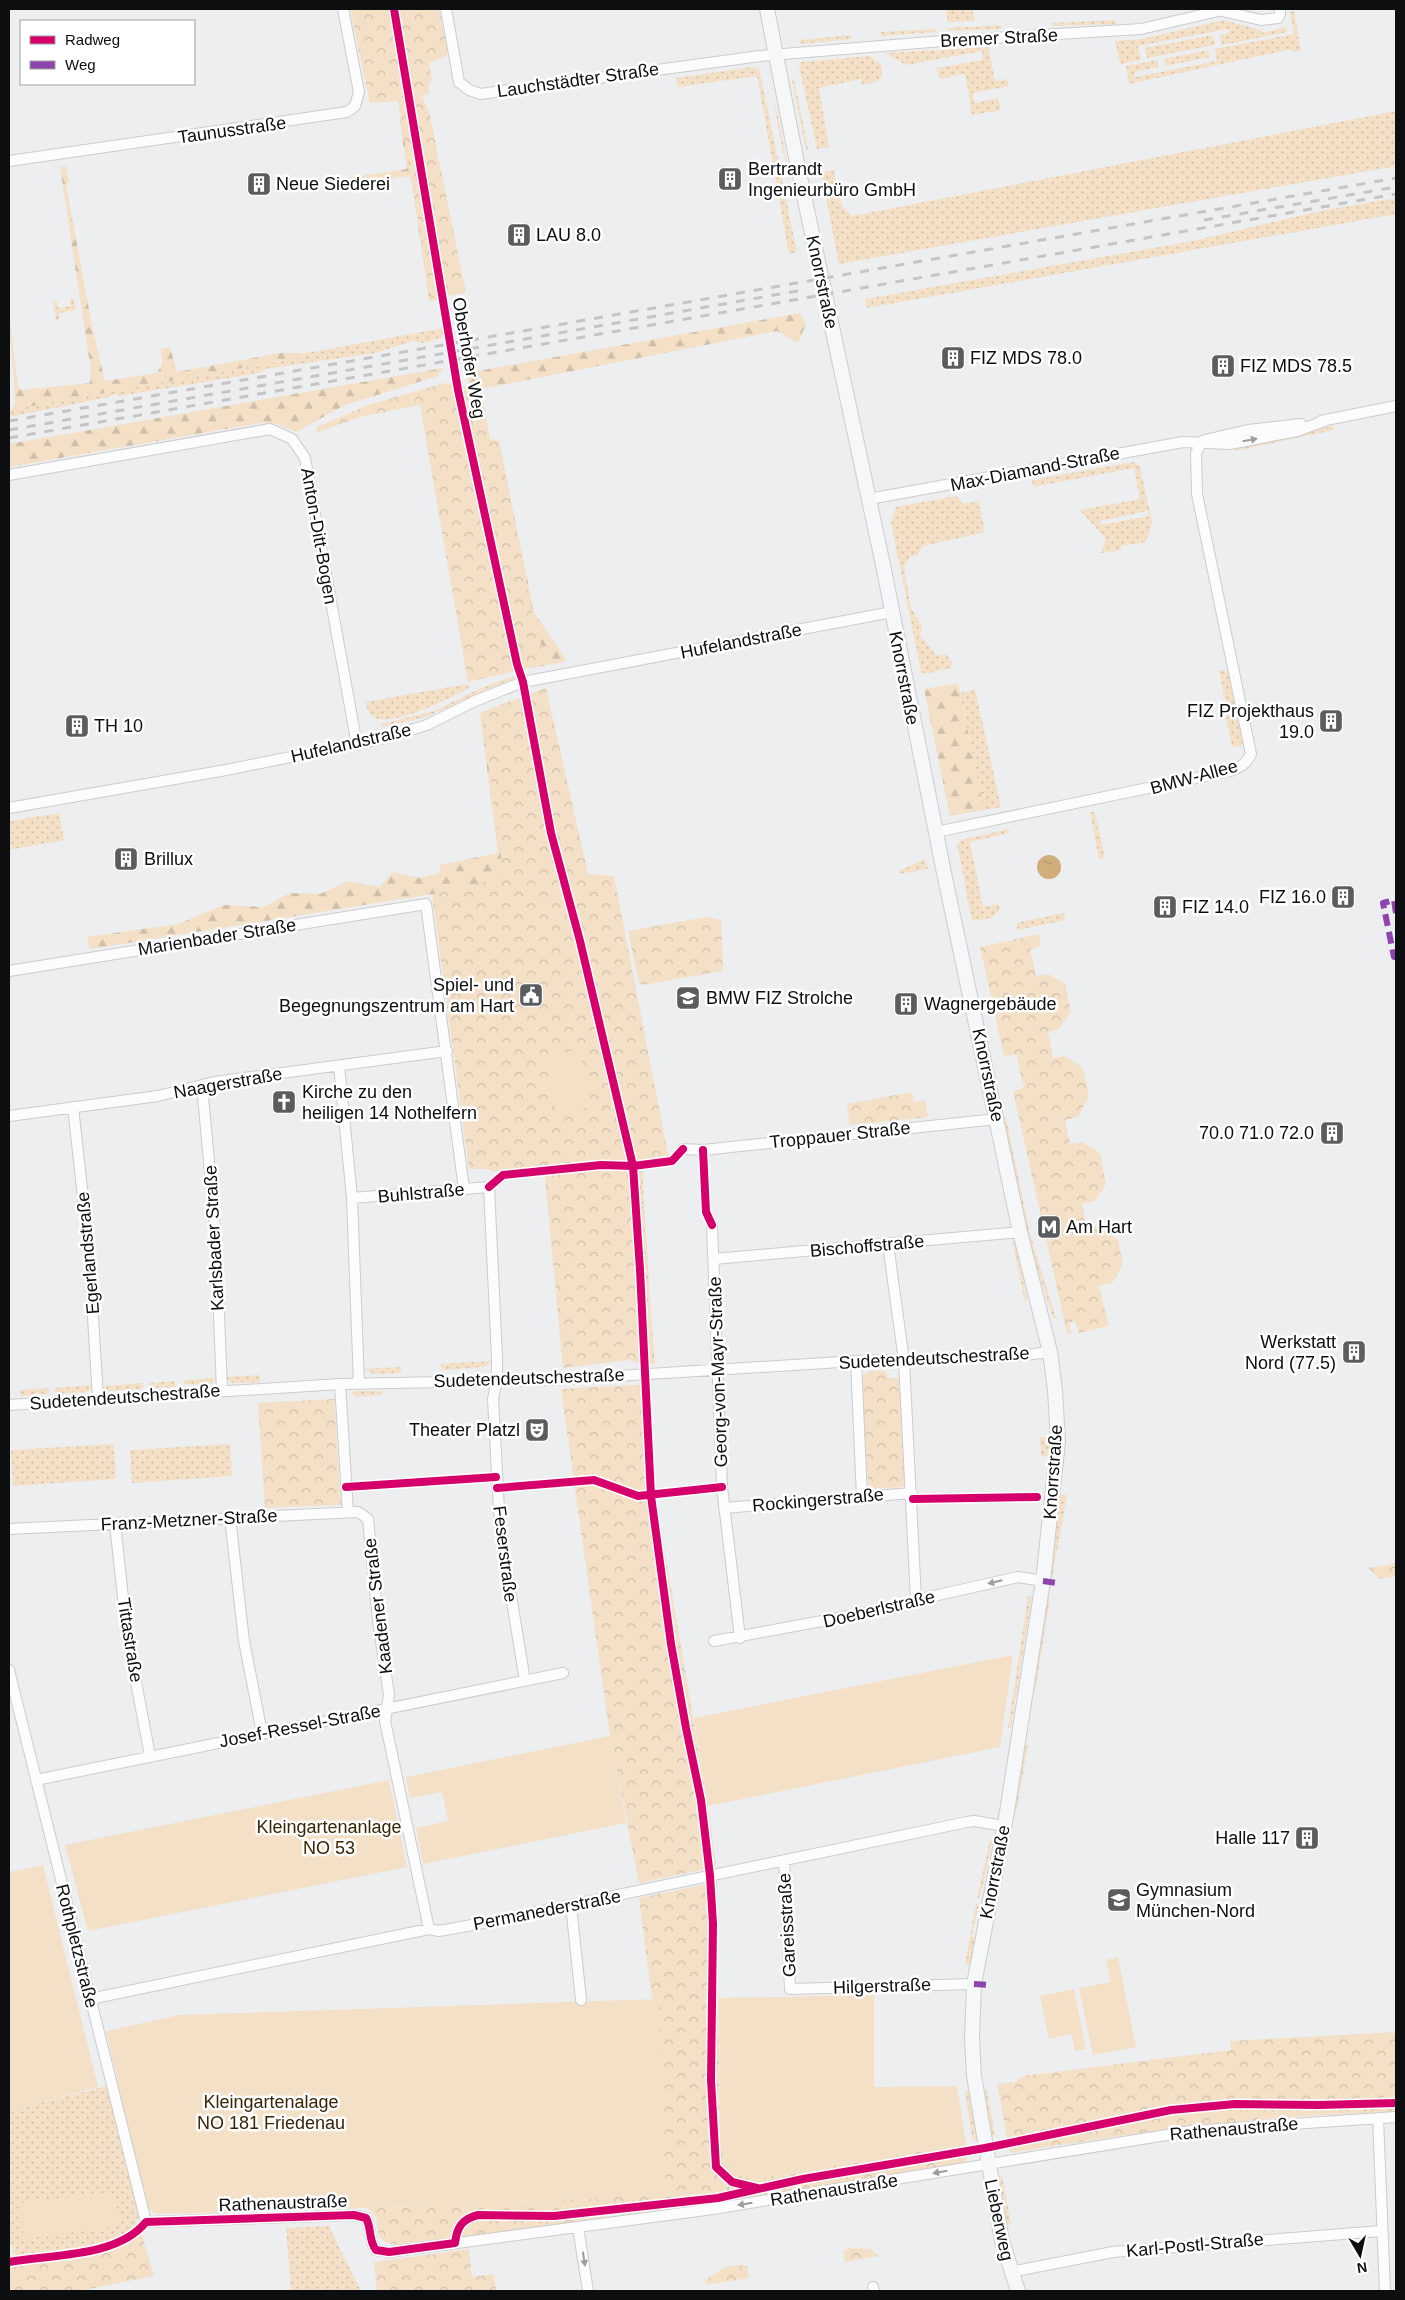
<svg xmlns="http://www.w3.org/2000/svg" width="1405" height="2300" viewBox="0 0 1405 2300" font-family="Arial,sans-serif">
<defs>
<pattern id="grass-dots" width="8" height="8" patternUnits="userSpaceOnUse" patternTransform="scale(1.25)"><rect width="8" height="8" fill="#f4e0c7"/><path d="M2 2h.1M6 6h.1" fill="none" stroke="#d0bfaa" stroke-width="1.8" stroke-linecap="round"/></pattern>
<pattern id="forest-firs" width="22" height="20" patternUnits="userSpaceOnUse" patternTransform="scale(1.25)"><rect width="22" height="20" fill="#f4e0c7"/><path d="M5 1l3.5 6h-7zM16 11l3.5 6h-7z" fill="#d0bfaa"/></pattern>
<pattern id="park-crowns" width="20" height="18" patternUnits="userSpaceOnUse" patternTransform="scale(1.25)"><rect width="20" height="18" fill="#f4e0c7"/><path d="M2 6a3 3 0 1 1 6 0M12 15a3 3 0 1 1 6 0" fill="none" stroke="#d0bfaa"/></pattern>
<pattern id="water-ripples" width="26" height="14" patternUnits="userSpaceOnUse" patternTransform="scale(1.25)"><rect width="26" height="14" fill="#d2ae7c"/><path d="M2 4q2-2 4 0t4 0M15 11q2-2 4 0t4 0" fill="none" stroke="#b3946a"/></pattern>
</defs>
<rect width="100%" height="100%" fill="#edeef0"/>
<path fill="url(#grass-dots)" fill-rule="evenodd" d="M955,9H972L975,21L948,22L946,10Z
M1294,11L1301,51L1293,52L1292,49L1129,84L1126,66L1157,60L1159,67L1134,72L1135,77L1217,61L1215,49L1294,34L1290,12Z
M1116,20L1117,24L1052,26V23Z
M1224,20L1261,30L1262,33L1286,27L1287,32L1222,45L1220,35L1229,33L1228,29L1138,46L1141,60L1120,64L1115,41L1142,39Z
M1001,25L1002,29L948,31V28Z
M936,29V32L881,36V32Z
M851,35L852,39L800,44V40Z
M1213,35L1215,45L1147,58L1145,48Z
M988,47L995,81L1007,79L1009,86L973,93L975,103L998,98L1001,110L972,115L965,74L939,79L937,68L983,60L982,51L906,65L885,53Z
M1208,50L1210,57L1166,66L1164,59Z
M870,56L882,66V76L878,81L862,85L861,79L819,88L829,147L817,149L799,66L801,62Z
M752,67L758,69L760,73L797,252L789,254L757,76L678,87L676,78Z
M794,79L808,149L806,150L792,80Z
M773,100L779,120L790,183L788,176Z
M1396,111V166L839,264L821,172L834,170L842,206L852,216Z
M1396,198V214L867,308L865,299L1193,241L1320,211Z
M70,299H74L76,310L59,313V320H56L53,301H57L58,308L71,306Z
M444,328L445,336C435,339 424,346 413,341L375,353L265,369L259,373L119,396L116,394L105,398L9,417V410L297,358L307,353Z
M1333,426L1334,430L1235,451L1234,447Z
M1133,462L1140,466L1152,521L1146,542L1121,546V550L1101,553L1106,539L1080,510L1140,499L1134,468L1033,487L1032,480ZM1148,511L1149,516L1101,525L1100,521Z
M956,496L963,504L979,501L984,528L982,533L923,546L917,555L910,557L904,567L911,608L922,626L920,635L937,656L946,654L952,662L951,668L925,674L921,672L891,522L896,507Z
M1219,670L1228,671L1243,745L1232,747L1226,717L1228,716Z
M514,676V679L485,690L427,717L381,727V724L434,711L483,687Z
M468,684L469,688C450,698 396,726 376,718C369,715 367,708 365,702Z
M975,689L1001,807L984,810L960,693Z
M1090,812H1095L1105,858L1099,859Z
M59,813L64,840L9,850V821Z
M1009,829V833L970,842L983,907L999,904L1000,910L992,918L972,921L957,844L964,839Z
M925,859L928,869L899,874V871Z
M1064,913L1065,920L1018,930L1016,923Z
M1006,1117L1030,1234L1056,1318H1053L1028,1240L1002,1118Z
M636,1167H642L654,1363Z
M1012,1240L1016,1245L1027,1299L1025,1302Z
M491,1361L490,1364L483,1367L443,1370L439,1364Z
M401,1367V1373L374,1374L364,1369Z
M260,1375V1382L232,1383L225,1377Z
M216,1378L211,1384H184V1380Z
M175,1381L176,1387L151,1388L149,1383Z
M143,1383L142,1389L109,1391L103,1386Z
M93,1385L88,1392L56,1394L55,1388Z
M49,1388V1394L20,1396V1390Z
M355,1391H382V1395L356,1397L352,1394Z
M1040,1437H1050V1456H1041Z
M114,1444L116,1479L13,1486L11,1450Z
M230,1444L232,1476L132,1483L130,1450Z
M1061,1494L1067,1495L1052,1579H1049Z
M1028,1596L1032,1597L1011,1728H1008Z
M1046,1599H1050L1035,1692L1032,1689Z
M1024,1745H1028L1017,1808L1013,1807Z
M990,1840L996,1842L992,1843L980,1898H977Z
M976,1904H979L972,1936L975,1938L971,1965L965,1964Z
M118,2083L148,2209L136,2220L137,2227L105,2243L15,2256L9,2240V2111Z
M969,2090L977,2140L973,2141L965,2091Z
M983,2090H987L995,2136L991,2137Z
M1002,2176L1011,2224L1007,2225L998,2177Z
M329,2226L361,2291H291L286,2228Z"/>
<path fill="url(#forest-firs)" d="M407,115L440,297L437,300L429,301L411,176L332,187L331,180L407,169L399,117Z
M66,166L69,183L66,185L93,331L105,381L157,373L162,364L161,349L170,347L177,372L280,353H307L297,358L10,410L15,405C15,375 9,345 9,314L18,386L21,390L90,383L91,371L60,167Z
M800,313L806,324L798,343L777,331L481,389L469,387L467,373Z
M443,368L438,376L345,405L296,432L277,424L261,423L9,467V444Z
M499,442L534,612L567,661L533,668L507,536Z
M958,683L984,810L950,816L924,689Z
M480,715L520,719L556,867L456,904L433,894L90,949L87,937L178,924L224,905L264,907L289,893L320,894L348,881L379,887L393,872L420,878L439,873L440,865L498,853Z"/>
<path fill="url(#park-crowns)" d="M350,9H439L448,53L445,57L429,63L432,80L428,84L429,94L422,95L430,116L466,293L431,298L398,101L370,103Z
M445,383L481,389L490,439L499,440L531,606L546,664L468,682L420,405L360,417L316,433L317,427L371,404Z
M546,688L588,874L614,876L669,1159L639,1161L655,1364L637,1363L629,1360L563,1368L544,1167L495,1172L487,1169H469L432,895L504,877L481,712Z
M706,917L721,920L723,971L643,985L639,983L628,931Z
M1039,934L1041,946L1030,949L1036,976L1048,974L1065,984L1071,1012L1059,1029L1048,1032L1053,1058L1065,1056L1083,1068L1089,1096L1078,1117L1065,1120L1070,1144L1083,1142L1100,1153L1106,1184L1095,1201L1082,1204L1087,1229L1100,1226L1118,1240L1123,1264L1112,1283L1099,1286L1109,1326L1079,1333L1075,1321L1069,1323L1072,1335L1067,1333L1013,1091L1024,1088L1016,1054L1004,1056L980,947Z
M912,1092L914,1102L925,1100L928,1117L850,1125L847,1104Z
M869,1371H886L888,1378H899L906,1483L903,1487L872,1489L868,1484L861,1378Z
M650,1384L657,1505L708,1806L716,1867L639,1883L610,1736L561,1389Z
M334,1399L341,1505L265,1508L258,1403Z
M1396,1563V1576L1380,1579L1368,1568Z
M717,1882L720,2149L728,2168L755,2179L966,2143L968,2157L965,2162L764,2198L623,2217L622,2212L604,2214V2217L575,2221V2223L397,2245L387,2243L379,2237L376,2217L367,2208L607,2198L665,2191L658,1999H652L639,1898Z
M1396,2032V2112C1266,2115 1138,2132 1010,2153L997,2084L1015,2082L1023,2076L1231,2050L1230,2041Z
M137,2227L142,2235L154,2276L84,2290L9,2291V2257L105,2243Z
M849,2248L871,2249L879,2256L845,2262L843,2251Z
M469,2249L472,2277L494,2274L496,2291H377L374,2262Z
M735,2265L747,2266L749,2278L706,2285L705,2280L726,2267Z"/>
<path fill="#f4e0c7" d="M580,1050L590,1107L556,1113L546,1055Z
M1013,1655L1000,1747L708,1806L694,1718Z
M610,1736L626,1823L423,1864L416,1828L448,1821L442,1792L410,1798L406,1777Z
M389,1780L407,1867L88,1931L65,1845Z
M43,1865L98,2087L9,2111V1872Z
M1118,1957L1136,2047L1093,2055L1079,1988L1111,1982L1106,1960Z
M1074,1989L1086,2049L1075,2051L1071,2034L1049,2039L1040,1996Z
M874,1995V2087L957,2086L966,2143L755,2179C731,2175 729,2170 720,2149L719,1998Z
M658,1999L666,2191L607,2198L285,2211L157,2214L148,2209L106,2031L179,2015Z
M112,2192L121,2226L23,2239L19,2203Z"/>
<path fill="url(#water-ripples)" d="M1037 867a12 12 0 1 1 24 0a12 12 0 1 1-24 0Z"/>
<g fill="none" stroke-linecap="round" stroke-linejoin="round">
<defs>
<path id="street" d="M446,9L459,82L469,90L481,94L760,56L943,41L1141,29L1227,9
M1222,11L1261,20L1278,18L1280,14V9
M9,161L347,112L355,106L359,92L343,9
M1321,421L1396,406
M1205,440L1248,430L1301,424
M9,475L270,429L292,439L305,458L357,745
M869,499L1183,442L1230,444L1297,431L1327,420
M9,808L226,770L380,739L427,725L475,701L523,682L892,612
M936,832L1230,771C1241,767 1245,765 1251,754L1197,494L1196,453L1202,441
M9,971L426,904L464,1189
M339,1066L352,1198L359,1384
M202,1085L216,1239L222,1391
M73,1107L89,1252L98,1399
M9,1116L158,1096L214,1082L447,1051
M683,1149L703,1150L997,1119
M352,1198L489,1187L497,1358V1380L493,1399L500,1528L525,1681
M712,1225L722,1487L740,1638
M888,1244L904,1361L916,1600
M714,1259L1020,1232
M856,1361L862,1497
M340,1384L348,1512
M9,1405L340,1384L553,1380L856,1361L1017,1356L1050,1352
M724,1508L912,1493
M230,1517L244,1641L262,1733
M115,1524L127,1634L150,1756
M9,1529L358,1512L368,1519L378,1621L389,1695L385,1721L429,1929
M714,1641L903,1606L916,1600L1018,1577L1043,1581
M9,1670L146,2222L354,2215L366,2218C372,2229 368,2240 376,2250L389,2252L713,2209L1191,2131L1396,2117
M36,1780L563,1673
M784,1861L790,1989L974,1984
M571,1905L581,2000
M90,1999L429,1929L439,1931L489,1922L967,1822L974,1821L1004,1826
M1378,2118L1385,2291
M578,2227L588,2291
M1010,2272L1113,2252L1381,2231
M873,2287L874,2291"/>
<path id="secondary" d="M767,9L798,168L883,565L944,873L1020,1232L1050,1352L1055,1390L1058,1442L1043,1581L1007,1812L974,1984L972,2039L974,2076L1002,2241L1018,2291"/>
</defs>
<use href="#street" stroke="#cbcccd" stroke-width="12"/>
<use href="#secondary" stroke="#cbcccd" stroke-width="16"/>
<use href="#street" stroke="#fcfcfd" stroke-width="10"/>
<use href="#secondary" stroke="#f6f7f8" stroke-width="14"/>
<path stroke="#c5c5c6" stroke-width="3" stroke-dasharray="9 9" stroke-linecap="butt" d="M1204,220L1396,187
M9,421L1396,178
M9,430L803,290
M9,438L1396,194"/>
<path stroke="#8e44ad" stroke-width="6" stroke-dasharray="12 6" stroke-linecap="butt" d="M1396,913L1394,900L1383,903L1394,957H1396
M1043,1581L1057,1583
M974,1984L988,1985"/>
<defs>
<path id="cycleway" d="M394,9L458,390L517,664L523,682L551,833L580,941L633,1166L640,1270L651,1496L671,1644L686,1728L701,1800L710,1876L713,1924L711,2080L716,2167L732,2182L757,2188
M703,1150L706,1212L712,1225
M489,1187L503,1175L601,1165L633,1166L672,1161L683,1149
M346,1487L496,1477
M497,1488L594,1480L638,1496L722,1487
M913,1499L1037,1497
M9,2262C50,2254 117,2258 146,2222L354,2215L366,2218C372,2229 368,2240 376,2250L389,2252L455,2243C457,2227 462,2219 478,2215L554,2216L718,2198L803,2179L985,2148L1171,2110L1235,2104L1319,2105L1396,2103"/>
</defs>
<use href="#cycleway" stroke="#fff" stroke-width="11"/>
<use href="#cycleway" stroke="#d6006c" stroke-width="8"/>
</g>
<defs><path id="oneway-solid" d="M-6-.8H1V-3.2L6.5 0L1 3.2V.8H-6Z" transform="scale(1.25)"/></defs>
<g fill="#9c9d9e">
<use href="#oneway-solid" transform="translate(1250 440) rotate(-10)"/>
<use href="#oneway-solid" transform="translate(995 1582) rotate(167)"/>
<use href="#oneway-solid" transform="translate(940 2172) rotate(170)"/>
<use href="#oneway-solid" transform="translate(745 2204) rotate(171)"/>
<use href="#oneway-solid" transform="translate(584 2259) rotate(81)"/>
</g>
<defs>
<symbol id="building-square" viewBox="-11 -11 22 22"><rect x="-9" y="-9" width="18" height="18" rx="4" fill="#5b5c5e" stroke="#fff"/><path d="M-4-6H4V6H1V3H-1V6H-4ZM-2.5-4.3h1.7v1.8h-1.7ZM.8-4.3h1.7v1.8H.8ZM-2.5-1h1.7V.8h-1.7ZM.8-1h1.7V.8H.8Z" fill="#fff"/></symbol>
<symbol id="civic-square" viewBox="-11 -11 22 22"><rect x="-9" y="-9" width="18" height="18" rx="4" fill="#5b5c5e" stroke="#fff"/><path d="M-.6-6.5H3V-4.5H.6V-3L4-1V1h2V6H-6V1h2V-1L-.6-3ZM-1.2 2.5V6h2.4V2.5Z" fill="#fff"/></symbol>
<symbol id="school-square" viewBox="-11 -11 22 22"><rect x="-9" y="-9" width="18" height="18" rx="4" fill="#5b5c5e" stroke="#fff"/><path d="M0-5L7-2L0 1L-7-2ZM-4 1L0 2.5L4 1V4Q0 6-4 4Z" fill="#fff"/></symbol>
<symbol id="church-square" viewBox="-11 -11 22 22"><rect x="-9" y="-9" width="18" height="18" rx="4" fill="#5b5c5e" stroke="#fff"/><path d="M-1.2-6h2.4v3.5h3.3v2.4h-3.3V6h-2.4V-.1h-3.3v-2.4h3.3Z" fill="#fff"/></symbol>
<symbol id="metro-square" viewBox="-11 -11 22 22"><rect x="-9" y="-9" width="18" height="18" rx="4" fill="#5b5c5e" stroke="#fff"/><path d="M-5.5 5V-5H-3L0 0L3-5H5.5V5H3V-.5L0 4L-3-.5V5Z" fill="#fff"/></symbol>
<symbol id="theatre-square" viewBox="-11 -11 22 22"><rect x="-9" y="-9" width="18" height="18" rx="4" fill="#5b5c5e" stroke="#fff"/><path d="M-5-5.5Q0-4 5-5.5V0Q5 5 0 6Q-5 5-5 0ZM-3.3-2.5H-1v1.5H-3.3ZM1-2.5H3.3v1.5H1ZM-2.8 1Q0 5.5 2.8 1Z" fill="#fff"/></symbol>
</defs>
<g fill-rule="evenodd">
<use href="#building-square" x="716" y="165" width="28" height="28"/>
<use href="#building-square" x="245" y="170" width="28" height="28"/>
<use href="#building-square" x="505" y="221" width="28" height="28"/>
<use href="#building-square" x="939" y="344" width="28" height="28"/>
<use href="#building-square" x="1209" y="352" width="28" height="28"/>
<use href="#building-square" x="1317" y="707" width="28" height="28"/>
<use href="#building-square" x="63" y="712" width="28" height="28"/>
<use href="#building-square" x="112" y="845" width="28" height="28"/>
<use href="#building-square" x="1329" y="883" width="28" height="28"/>
<use href="#building-square" x="1151" y="893" width="28" height="28"/>
<use href="#civic-square" x="517" y="981" width="28" height="28"/>
<use href="#school-square" x="674" y="984" width="28" height="28"/>
<use href="#building-square" x="892" y="990" width="28" height="28"/>
<use href="#church-square" x="270" y="1088" width="28" height="28"/>
<use href="#building-square" x="1318" y="1119" width="28" height="28"/>
<use href="#metro-square" x="1035" y="1213" width="28" height="28"/>
<use href="#building-square" x="1340" y="1338" width="28" height="28"/>
<use href="#theatre-square" x="523" y="1416" width="28" height="28"/>
<use href="#building-square" x="1293" y="1824" width="28" height="28"/>
<use href="#school-square" x="1105" y="1886" width="28" height="28"/>
</g>
<g text-anchor="middle" stroke-width="5" stroke-linejoin="round" paint-order="stroke">
<g font-size="18" fill="#0d0e0f" stroke="#fff">
<text transform="translate(999 38) rotate(-3)" y="6">Bremer Straße</text>
<text transform="translate(578 80) rotate(-8)" y="6">Lauchstädter Straße</text>
<text transform="translate(232 130) rotate(-8)" y="6">Taunusstraße</text>
<text transform="translate(822 282) rotate(78)" y="6">Knorrstraße</text>
<text transform="translate(469 358) rotate(80)" y="6">Oberhofer Weg</text>
<text transform="translate(1035 469) rotate(-11)" y="6">Max-Diamand-Straße</text>
<text transform="translate(319 536) rotate(80)" y="6">Anton-Ditt-Bogen</text>
<text transform="translate(741 641) rotate(-11)" y="6">Hufelandstraße</text>
<text transform="translate(904 678) rotate(79)" y="6">Knorrstraße</text>
<text transform="translate(351 743) rotate(-13)" y="6">Hufelandstraße</text>
<text transform="translate(1194 777) rotate(-15)" y="6">BMW-Allee</text>
<text transform="translate(217 937) rotate(-9)" y="6">Marienbader Straße</text>
<text transform="translate(988 1075) rotate(78)" y="6">Knorrstraße</text>
<text transform="translate(228 1083) rotate(-10)" y="6">Naagerstraße</text>
<text transform="translate(840 1135) rotate(-6)" y="6">Troppauer Straße</text>
<text transform="translate(421 1193) rotate(-5)" y="6">Buhlstraße</text>
<text transform="translate(214 1238) rotate(-93)" y="6">Karlsbader Straße</text>
<text transform="translate(867 1246) rotate(-5)" y="6">Bischoffstraße</text>
<text transform="translate(88 1253) rotate(-95)" y="6">Egerlandstraße</text>
<text transform="translate(934 1358) rotate(-3)" y="6">Sudetendeutschestraße</text>
<text transform="translate(718 1372) rotate(-92)" y="6">Georg-von-Mayr-Straße</text>
<text transform="translate(529 1378) rotate(-2)" y="6">Sudetendeutschestraße</text>
<text transform="translate(125 1397) rotate(-4)" y="6">Sudetendeutschestraße</text>
<text transform="translate(1053 1472) rotate(-86)" y="6">Knorrstraße</text>
<text transform="translate(818 1500) rotate(-5)" y="6">Rockingerstraße</text>
<text transform="translate(189 1520) rotate(-3)" y="6">Franz-Metzner-Straße</text>
<text transform="translate(505 1554) rotate(83)" y="6">Feserstraße</text>
<text transform="translate(378 1606) rotate(-97)" y="6">Kaadener Straße</text>
<text transform="translate(879 1609) rotate(-13)" y="6">Doeberlstraße</text>
<text transform="translate(130 1640) rotate(81)" y="6">Tittastraße</text>
<text transform="translate(300 1726) rotate(-11)" y="6">Josef-Ressel-Straße</text>
<text transform="translate(995 1872) rotate(-79)" y="6">Knorrstraße</text>
<text transform="translate(547 1910) rotate(-11)" y="6">Permanederstraße</text>
<text transform="translate(787 1925) rotate(-93)" y="6">Gareisstraße</text>
<text transform="translate(77 1946) rotate(76)" y="6">Rothpletzstraße</text>
<text transform="translate(882 1986) rotate(-2)" y="6">Hilgerstraße</text>
<text transform="translate(1234 2129) rotate(-5)" y="6">Rathenaustraße</text>
<text transform="translate(834 2190) rotate(-9)" y="6">Rathenaustraße</text>
<text transform="translate(283 2203) rotate(-2)" y="6">Rathenaustraße</text>
<text transform="translate(999 2220) rotate(78)" y="6">Lieberweg</text>
<text transform="translate(1195 2245) rotate(-5)" y="6">Karl-Postl-Straße</text>
</g>
<g font-size="18" fill="#0d0e0f" stroke="#fff" text-anchor="start">
<text x="748" y="175">Bertrandt<tspan x="748" dy="21">Ingenieurbüro GmbH</tspan></text>
<text x="276" y="190">Neue Siederei</text>
<text x="536" y="241">LAU 8.0</text>
<text x="970" y="364">FIZ MDS 78.0</text>
<text x="1240" y="372">FIZ MDS 78.5</text>
<text x="1314" y="717" text-anchor="end">FIZ Projekthaus<tspan x="1314" dy="21">19.0</tspan></text>
<text x="94" y="732">TH 10</text>
<text x="144" y="865">Brillux</text>
<text x="1326" y="903" text-anchor="end">FIZ 16.0</text>
<text x="1182" y="913">FIZ 14.0</text>
<text x="514" y="991" text-anchor="end">Spiel- und<tspan x="514" dy="21">Begegnungszentrum am Hart</tspan></text>
<text x="706" y="1004">BMW FIZ Strolche</text>
<text x="924" y="1010">Wagnergebäude</text>
<text x="302" y="1098">Kirche zu den<tspan x="302" dy="21">heiligen 14 Nothelfern</tspan></text>
<text x="1314" y="1139" text-anchor="end">70.0 71.0 72.0</text>
<text x="1066" y="1233">Am Hart</text>
<text x="1336" y="1348" text-anchor="end">Werkstatt<tspan x="1336" dy="21">Nord (77.5)</tspan></text>
<text x="520" y="1436" text-anchor="end">Theater Platzl</text>
<text x="1290" y="1844" text-anchor="end">Halle 117</text>
<text x="1136" y="1896">Gymnasium<tspan x="1136" dy="21">München-Nord</tspan></text>
</g>
<g font-size="18" fill="#3a2404" stroke="#fff">
<text x="329" y="1833">Kleingartenanlage<tspan x="329" dy="21">NO 53</tspan></text>
<text x="271" y="2108">Kleingartenalage<tspan x="271" dy="21">NO 181 Friedenau</tspan></text>
</g>
</g>
<rect width="1405" height="2300" fill="none" stroke="#0d0e0f" stroke-width="20"/>
<rect x="20" y="20" width="175" height="65" fill="#ffffff" stroke="#9e9f9f"/>
<rect x="30" y="36" width="25" height="8" fill="#d6006c" stroke="#9e9f9f"/>
<text x="65" y="45" font-size="15" fill="#0d0e0f">Radweg</text>
<rect x="30" y="61" width="25" height="8" fill="#8e44ad" stroke="#9e9f9f"/>
<text x="65" y="70" font-size="15" fill="#0d0e0f">Weg</text>
<g transform="translate(1360 2255) rotate(171)" stroke="#ffffff" stroke-width="4" paint-order="stroke">
<path d="M0-4L9 19L0 12L-9 19Z" fill="#0d0e0f"/>
<text y="-8" font-size="14" font-weight="bold" text-anchor="middle" fill="#0d0e0f">N</text>
</g>
</svg>
